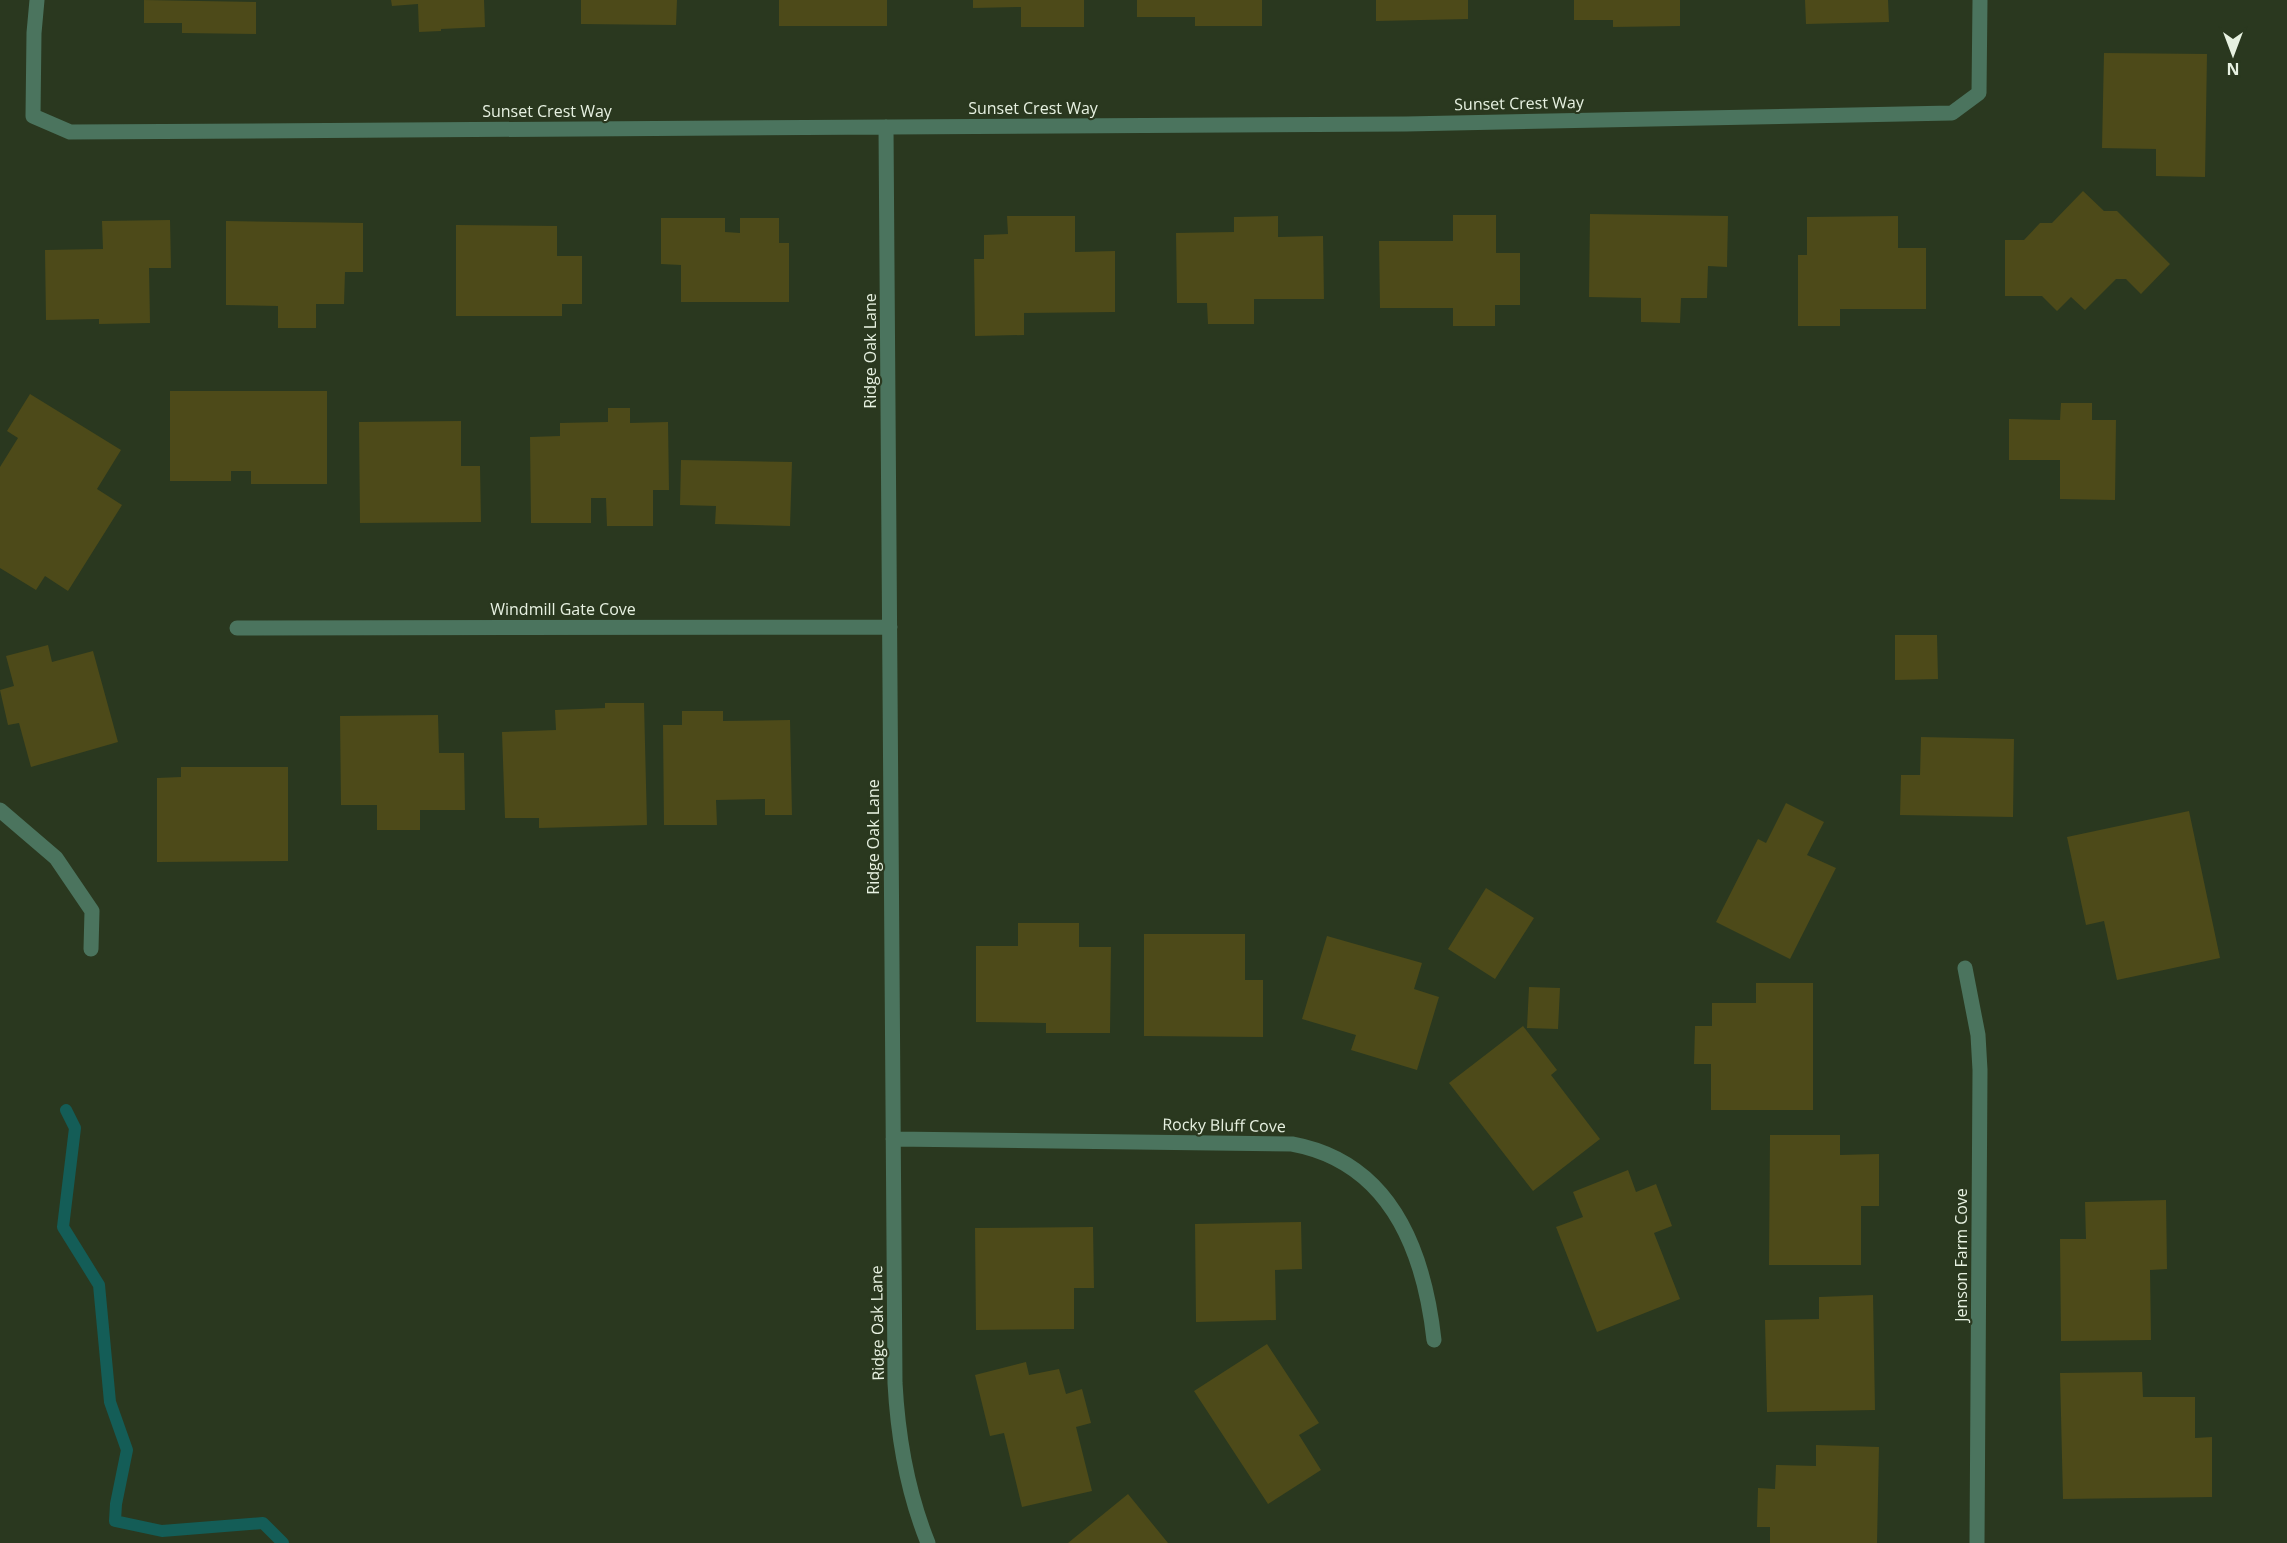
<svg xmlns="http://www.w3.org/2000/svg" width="2287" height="1543" viewBox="0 0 2287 1543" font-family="'Open Sans',sans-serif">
<rect width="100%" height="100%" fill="#2a381f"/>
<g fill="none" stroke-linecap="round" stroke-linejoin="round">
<path stroke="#145d57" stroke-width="12" d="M66,1110L75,1128L63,1227L99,1285L110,1402L127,1450L116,1504L115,1521L162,1531L263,1523L283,1543"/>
</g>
<path fill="#4d4a19" d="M144,0L256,2V34L182,33V23H144Z
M391,0H484L485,27L441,29V31L419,32L418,4L392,6Z
M581,0H677L676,25L581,24Z
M779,0H887V26H779Z
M973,0H1084V27H1021V7L973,8Z
M1137,0H1262V26H1195V17H1137Z
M1376,0H1468V19L1376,21Z
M1574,0H1680V26L1613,27V20H1574Z
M1805,0H1888L1889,22L1806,24Z
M2104,53L2207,54L2205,177L2156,176V149L2102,148Z
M2083,191L2104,211H2117L2170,264L2141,294L2126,279H2116L2085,310L2071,297L2057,311L2042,296H2005V240H2024L2040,223H2052Z
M1590,214L1728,216L1727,267L1708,266L1707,298H1681L1680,323L1641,322V298L1589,297Z
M1453,215H1496V253H1520V305H1495V326H1453V308H1380L1379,241H1453Z
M1007,216H1075V252L1115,251V312L1024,313V335L975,336L974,259H984V235L1008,234Z
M1278,216V237L1323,236L1324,299H1254V324H1208L1207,303H1177L1176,233L1234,232V217Z
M1898,216V248H1926V309H1840V326H1798V255H1807V217Z
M661,218H725V232L740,233V218H779V243H789V302H681V265L661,264Z
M170,220L171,268H149L150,323L99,324V319L46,320L45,250L103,249L102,221Z
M226,221L363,223V272H345L344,304H316V328H278V306L226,305Z
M456,225L557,226V256H582V304H562V316H456Z
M170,391H327V484H251V471H231V481H170Z
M30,394L121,450L97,489L122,505L68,591L45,576L36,590L0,568V467L18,438L7,431Z
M2061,403H2092V420H2116L2115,500L2060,499V460H2009V419L2060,420Z
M608,408H630V423L668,422L669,490H653V526H607L606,498H591V523H531L530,437L560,436V423L608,422Z
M461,421V466H480L481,522L360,523L359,422Z
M681,460L792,462L790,526L715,524L716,506L680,505Z
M1895,635H1937L1938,679L1895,680Z
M48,645L52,662L93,651L118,742L31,767L19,723L8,725L0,690L14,686L6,656Z
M605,703H644L647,825L539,828V818H505L502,732L556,730L555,710L605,708Z
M682,711H723V721L790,720L792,815H765V799L716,800L717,825H664L663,725H682Z
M438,715L439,753H464L465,810H420V830H377V805H341L340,716Z
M1921,737L2014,739L2013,817L1900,815L1901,775H1920Z
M181,767H288V861L157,862V778L181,777Z
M1786,803L1824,822L1807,855L1836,868L1790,959L1716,922L1758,839L1766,843Z
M2189,811L2220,958L2117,980L2104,921L2086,925L2067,837Z
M1486,888L1534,918L1495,979L1448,949Z
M1018,923H1079V947H1111L1110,1033H1046V1023L976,1022V946H1018Z
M1144,934H1245V980H1263V1037L1144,1036Z
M1327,936L1422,963L1414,989L1439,997L1417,1070L1351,1050L1356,1035L1302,1019Z
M1756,983H1813V1110H1711V1064H1694L1695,1026H1712V1003H1756Z
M1529,987L1560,988L1558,1029L1527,1028Z
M1523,1026L1557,1070L1551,1075L1600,1139L1533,1191L1449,1083Z
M1770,1135H1840V1155L1879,1154V1206H1861V1265H1769Z
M1628,1170L1636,1192L1656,1184L1672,1226L1654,1233L1680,1299L1597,1332L1556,1227L1583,1217L1573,1192Z
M2166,1200L2167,1269L2150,1270L2151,1340L2061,1341L2060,1239H2086L2085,1202Z
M1301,1222L1302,1269L1275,1270L1276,1320L1196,1322L1195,1224Z
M1093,1227L1094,1288H1074V1329L976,1330L975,1228Z
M1873,1295L1875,1410L1767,1412L1765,1320L1819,1319V1297Z
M1267,1344L1319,1423L1299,1435L1321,1470L1268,1504L1194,1391Z
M1026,1362L1029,1375L1059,1369L1066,1394L1082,1389L1091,1423L1076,1427L1092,1491L1022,1507L1004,1433L990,1436L975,1375Z
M2142,1372L2143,1397H2195V1438L2212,1437V1497L2063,1499L2060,1373Z
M1816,1445L1879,1447L1877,1543H1770V1527H1757L1758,1488L1775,1489L1776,1465L1816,1466Z
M1128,1494L1168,1543H1068Z"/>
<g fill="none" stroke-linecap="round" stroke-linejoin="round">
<path stroke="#4b745e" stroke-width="15" d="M0,810L56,858L92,911L91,949"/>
<path stroke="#4b745e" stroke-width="15" d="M37,0L34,33L33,116L70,132L1406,124L1952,113L1979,93L1980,0
M886,127L895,1383C898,1439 907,1491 928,1543
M237,628L890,627
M1965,968L1978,1035L1980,1070L1977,1543
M893,1139L1292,1144C1390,1162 1424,1250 1434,1340"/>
</g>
<g text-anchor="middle" stroke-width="4.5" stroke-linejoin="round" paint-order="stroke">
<g font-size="16" fill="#e7f1e1" stroke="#2a381f">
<text transform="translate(1519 103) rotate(-1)" y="6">Sunset Crest Way</text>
<text x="1033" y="114">Sunset Crest Way</text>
<text x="547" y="117">Sunset Crest Way</text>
<text transform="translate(870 351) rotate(-90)" y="6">Ridge Oak Lane</text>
<text x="563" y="615">Windmill Gate Cove</text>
<text transform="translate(873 837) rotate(-90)" y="6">Ridge Oak Lane</text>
<text transform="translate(1224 1125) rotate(1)" y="6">Rocky Bluff Cove</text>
<text transform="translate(1961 1255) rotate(-90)" y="6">Jenson Farm Cove</text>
<text transform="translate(877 1323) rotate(-91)" y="6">Ridge Oak Lane</text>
</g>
</g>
<g transform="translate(2233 54) rotate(180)" stroke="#2a381f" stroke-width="4.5" paint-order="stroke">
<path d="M0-4.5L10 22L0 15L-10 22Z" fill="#e7f1e1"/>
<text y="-9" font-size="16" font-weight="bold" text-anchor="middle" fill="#e7f1e1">N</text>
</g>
</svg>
